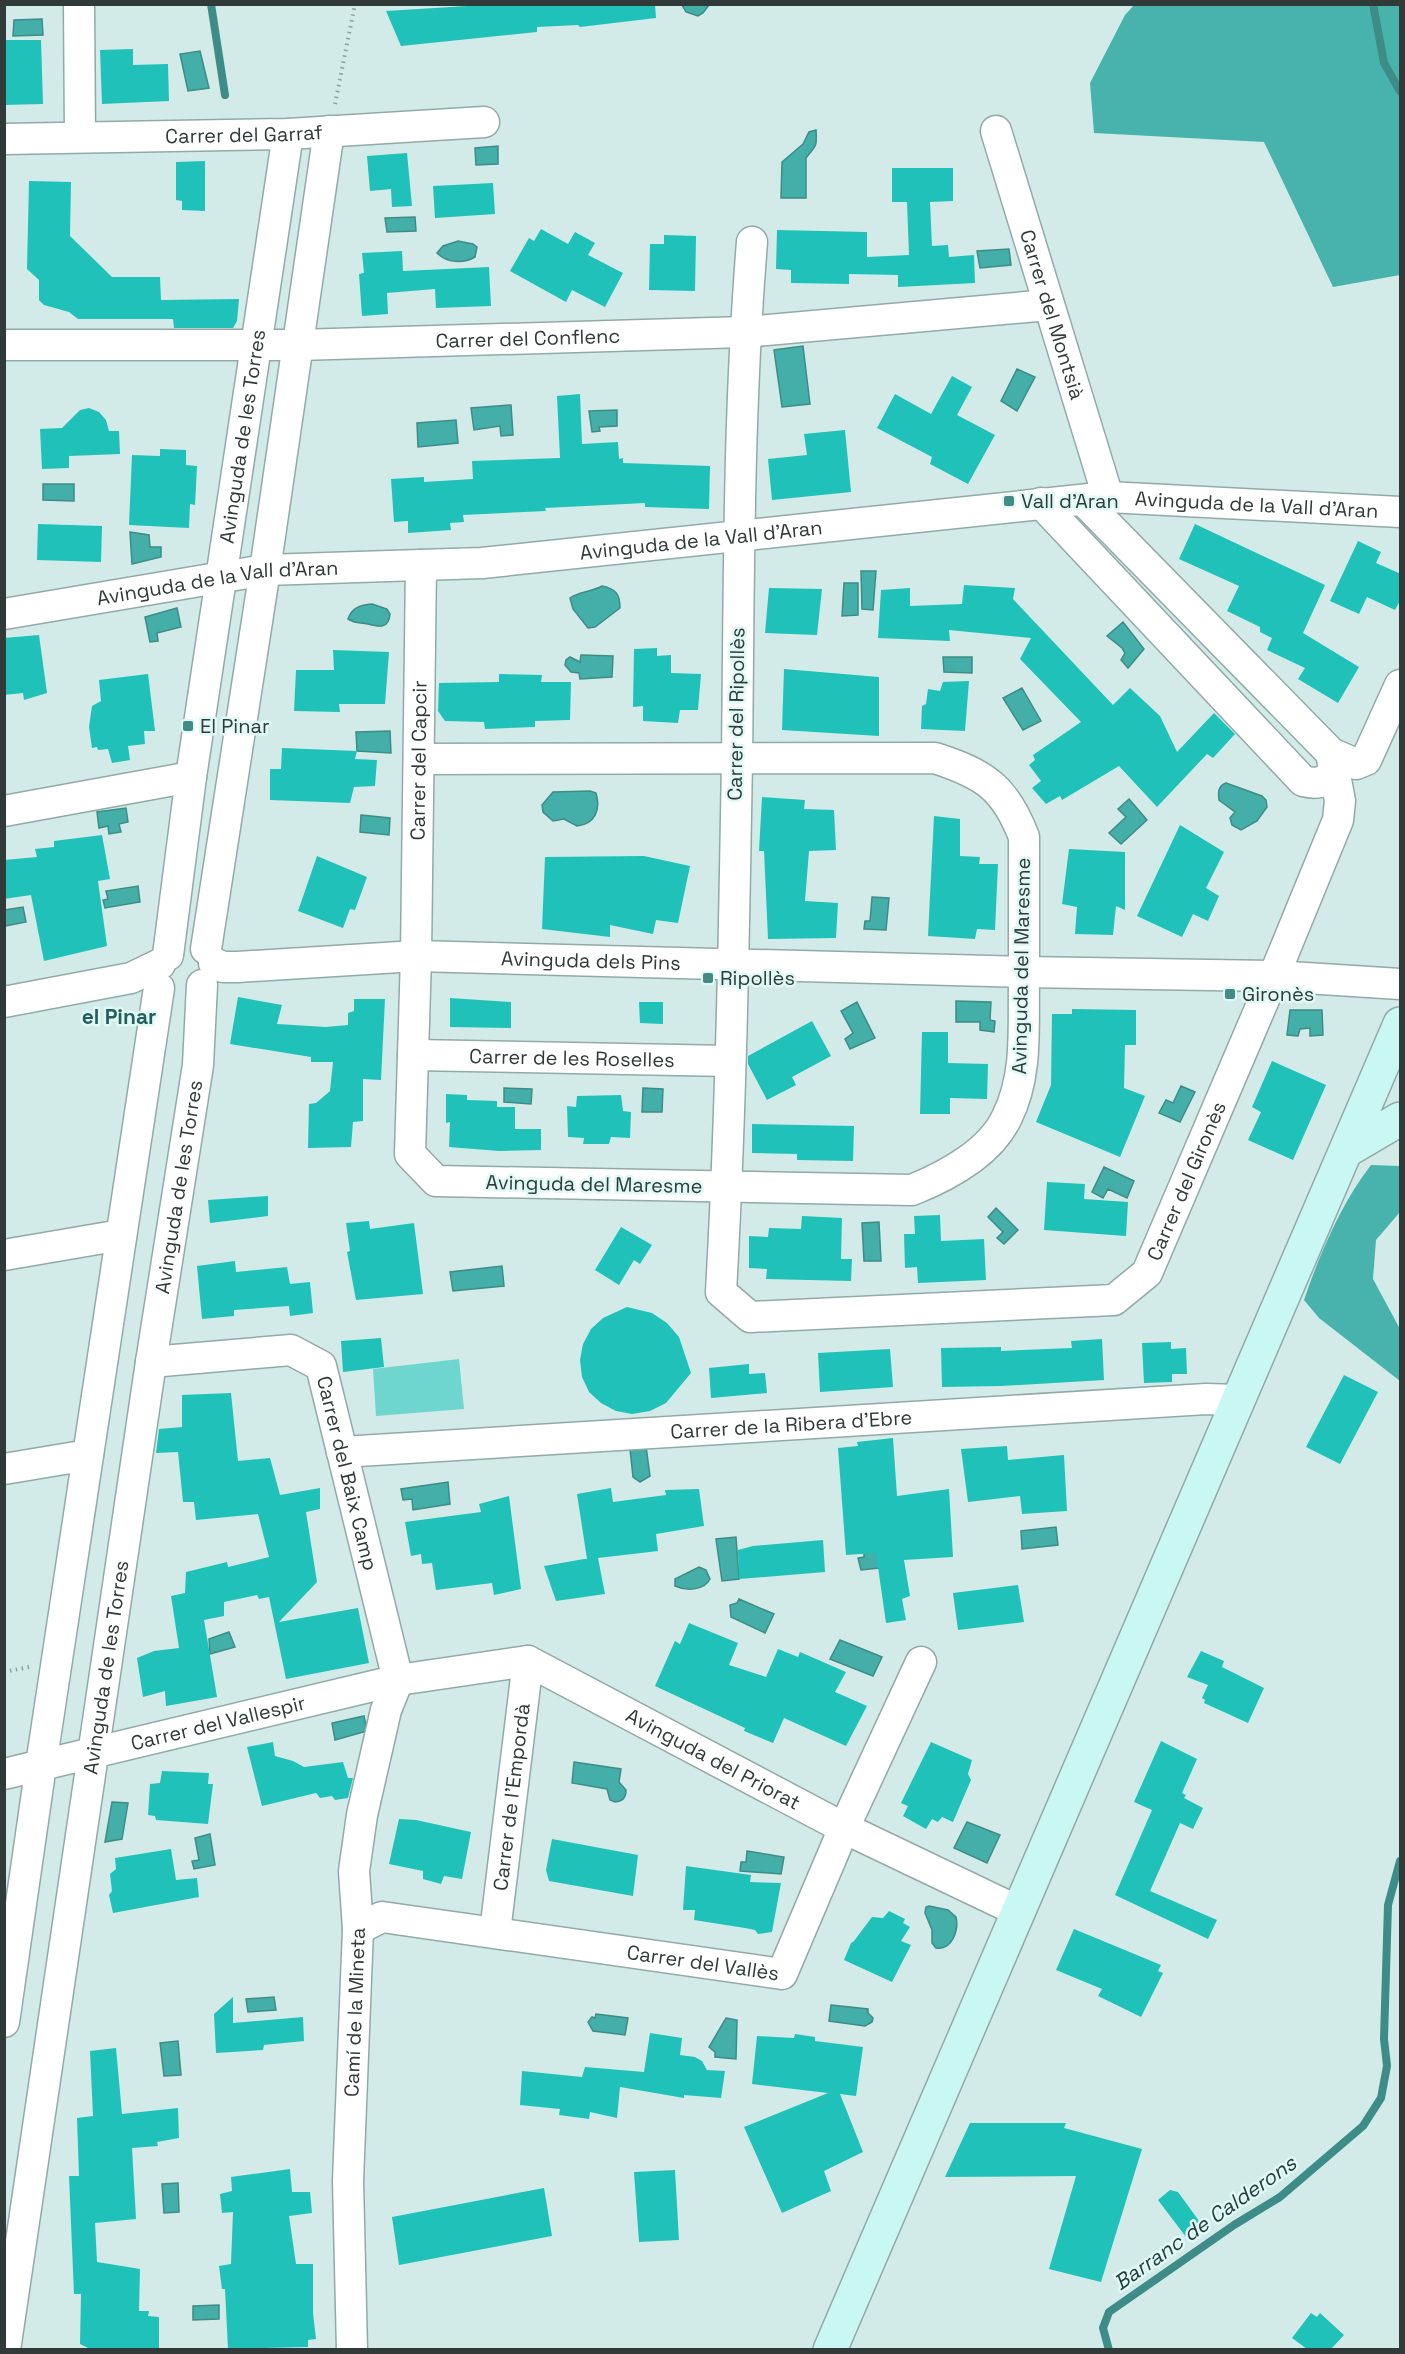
<svg xmlns="http://www.w3.org/2000/svg" width="1405" height="2354" viewBox="0 0 1405 2354" font-family="'Space Grotesk',sans-serif">
<rect width="100%" height="100%" fill="#d2ebe9"/>
<path fill="#6ed6ce" d="M459,1359L464,1409L376,1416L373,1369Z"/>
<path fill="#48b3ac" d="M1134,5H1400V275L1333,287L1264,142L1094,133L1090,83L1125,15Z
M1371,1165L1400,1166V1212L1376,1240L1373,1279L1400,1329V1381L1319,1318L1304,1300C1320,1253 1341,1204 1371,1165Z"/>
<path fill="#43afa8" stroke="#3d8c87" stroke-width="1.5" d="M682,5V4L709,5L703,13L698,16L686,12Z
M42,19L43,35L13,36L14,20Z
M200,51L209,88L188,91L180,54Z
M816,130C817,148 816,145 806,158V198H781L782,162L803,144L809,132Z
M498,146V164L476,165L475,148Z
M415,217L416,231L387,232L385,218Z
M458,241L473,244L477,247L475,257C463,264 447,263 437,253L443,246Z
M1009,249L1011,265L980,268L977,251Z
M803,346L810,404L782,407L774,350Z
M1017,369L1035,377L1017,411L1001,401Z
M511,405L513,435L501,436L500,426L474,430L471,408Z
M617,410V426L599,427L600,431L592,432L589,411Z
M456,420L458,443L418,447L417,423Z
M43,484H74V501L43,500Z
M130,532L149,535L150,547H161V557L132,564Z
M861,571H876L873,610L862,609Z
M844,583H858V615L842,616Z
M602,586C616,589 620,594 620,608L595,627L588,628L573,609L570,598C578,592 591,592 602,586Z
M372,604L387,609L390,614C389,629 379,627 368,624C360,622 356,624 348,619C352,607 361,605 372,604Z
M177,608L181,627L157,633L158,641L150,642L145,617Z
M1123,622L1144,649L1128,668L1121,660L1125,653L1122,648L1107,636Z
M581,655L613,656L612,677L580,679L579,673L571,672L565,665L566,660L570,657L580,662Z
M943,657H972V673L944,672Z
M1022,688L1041,721L1023,730L1003,698Z
M390,731L391,753L357,751L356,732Z
M1226,783L1262,796L1266,800L1267,807L1257,821L1241,830L1232,825L1230,818L1235,812L1219,800C1218,792 1218,786 1226,783Z
M590,791L596,793C601,810 595,824 577,826L564,819L553,821L543,812L542,805L553,792Z
M1129,799L1147,820L1121,844L1109,833L1126,817L1118,809Z
M126,808L128,822L119,824L121,832L109,834L108,826L99,828L97,812Z
M361,815L390,818L389,835L360,832Z
M138,886L140,902L105,908L103,900L108,899L106,891Z
M872,897L889,898L886,930L864,929L865,921H870Z
M23,907L26,922L5,926V910Z
M956,1001L991,1002L990,1020L995,1021L994,1032L980,1030V1022H956Z
M857,1002L875,1038L850,1049L845,1039L853,1033L841,1011Z
M1290,1010H1322L1323,1035L1310,1036V1028L1300,1029L1298,1036L1287,1035Z
M1181,1086L1195,1092L1180,1122L1159,1113L1166,1100L1173,1103Z
M504,1088L532,1089L531,1104L504,1102Z
M643,1088L663,1089L662,1112H642Z
M1104,1167L1134,1181L1127,1198L1108,1189L1103,1198L1092,1192Z
M996,1208L1018,1230L1004,1244L997,1238L1003,1232L988,1217Z
M879,1222L881,1261H864L862,1223Z
M502,1266L504,1286L453,1291L450,1272Z
M646,1446L650,1476L640,1482L633,1477L630,1449Z
M448,1482L450,1504L413,1510L412,1499L403,1500L401,1489Z
M1056,1527L1058,1545L1022,1549L1021,1531Z
M736,1537L739,1579L722,1581L716,1539Z
M897,1543L899,1566L861,1570L858,1558L864,1557V1547Z
M699,1567L706,1570L710,1579C704,1591 686,1591 675,1586V1579Z
M739,1599L774,1614L765,1633L731,1617L730,1605L737,1603Z
M229,1632L235,1647L210,1654L209,1639Z
M840,1640L882,1657L873,1676L830,1659Z
M364,1716L367,1731L335,1740L332,1723Z
M574,1762L621,1769L619,1782L626,1790C626,1798 623,1801 615,1802L610,1800L607,1789L572,1783Z
M112,1802L128,1803L122,1839L105,1842Z
M967,1822L1000,1835L987,1863L954,1848Z
M210,1834L215,1865L194,1869L192,1861L199,1860L195,1838Z
M747,1851L784,1857L781,1874L740,1871L741,1862H746Z
M929,1906L948,1910L956,1917C959,1930 952,1951 936,1948L932,1943V1930L925,1913L926,1907Z
M274,1997L276,2010L248,2012L246,1999Z
M831,2005L868,2009V2013L873,2018L872,2022L865,2026L829,2021Z
M596,2014L628,2018L625,2035L593,2031L588,2022L592,2017L595,2018Z
M726,2018L737,2020L736,2059L715,2057V2052L709,2047Z
M178,2041L181,2075L164,2076L160,2043Z
M178,2183L179,2212L164,2213L162,2184Z
M219,2305V2319L193,2320V2306Z"/>
<g fill="none" stroke-linecap="round" stroke-linejoin="round">
<path stroke="#3d8c87" stroke-width="8" d="M211,4L225,95
M1373,4L1384,63L1400,91
M1109,2350L1103,2328L1109,2312L1234,2225L1280,2197L1363,2126L1381,2098L1387,2066L1384,2039L1388,1905L1400,1861"/>
</g>
<path fill="#1fc1b9" d="M499,4H655L656,18L580,27L578,25L537,27V32L401,46L386,11Z
M4,40H41L43,104L4,105Z
M133,49V65L168,64L169,101L102,104L100,50Z
M407,153L412,206L392,207L391,189L370,191L367,156Z
M205,161V211L182,210V201L176,200V162Z
M892,168H953V201L930,202L932,246L948,245L949,257L974,255L975,283L898,287V275L849,274V284L791,283V270L776,269L777,230L867,232V257L909,255L907,202H892Z
M29,181L71,182L70,236L112,277H160L161,300L239,299L237,321L233,328H174L173,319H78L69,312L44,305L39,300V280L27,269Z
M493,183L495,214L435,218L433,186Z
M541,229L568,244L575,232L595,243L588,255L623,273L605,307L572,290L566,302L510,271L529,238L534,241Z
M664,235L696,236L695,291L649,290L650,244H664Z
M402,251L403,271L489,267L491,306L436,308L435,289L387,293L388,314L362,316L359,274L364,273L362,253Z
M952,376L972,387L957,415L995,435L968,484L930,464L932,457L877,428L895,394L931,414Z
M580,394L582,444L618,442L619,459L623,458V463L710,466L709,509L645,507V503L545,508L546,511L463,515L464,522L450,523L451,530L408,533V521L394,522L391,479L424,477V482L473,479L472,461L560,458L557,396Z
M89,408L99,412L106,420L109,431H119L120,454L69,456V468L42,469L40,429L62,428L80,410Z
M845,430L851,492L772,500L768,459L807,455L804,434Z
M160,449L186,450V465L197,466L195,505L190,504L189,528L129,525L132,455L160,456Z
M38,524L102,526L101,562L37,560Z
M1195,524L1325,585L1303,633L1359,667L1338,703L1298,679L1305,668L1267,650L1272,638L1260,632V627L1227,611L1239,586L1179,559Z
M1358,541L1381,552L1376,563L1401,574V599L1395,610L1367,597L1359,614L1330,601Z
M964,585L1015,588L1013,599L1113,705L1130,688L1160,716L1177,752L1214,713L1235,734L1213,758L1207,754L1157,807L1119,766L1062,800L1060,796L1046,804L1032,788L1041,781L1029,765L1035,760L1033,755L1081,722L1020,659L1031,638L949,630L950,641L878,638L881,590L910,588V606L962,604Z
M769,588L822,589L817,635L765,633Z
M39,635L47,693L24,700L23,693L4,695V638Z
M657,648V656L671,655V673L701,674L698,710H680L678,723L643,721V706L633,707L634,649Z
M333,650L389,652L385,704H339L340,712L294,711L296,670H334Z
M784,669L879,677V736L782,730Z
M148,674L155,731H144L145,744L128,746L130,760L112,763L108,749L98,750L97,747L92,748L89,727L92,706L101,701L99,680Z
M499,674L542,675L541,682H571L570,720L535,721V727L485,729L484,722L445,721L438,711L439,683L499,682Z
M969,681L965,731L921,729L922,706L926,704L928,689L940,691L943,682Z
M282,748L357,751L355,759L377,760L375,786L354,787L350,803L270,800V769H281Z
M762,797L805,800L804,809L834,810L836,850L809,851L805,901L838,903L836,938L768,939L764,851H759Z
M934,816L960,819V856L980,857L979,864H998L995,930L977,929L975,939L928,936Z
M1180,825L1224,852L1206,888L1219,896L1208,921L1193,914L1182,937L1137,916Z
M102,835L110,879L98,881L107,946L44,961L31,895L4,899V860L37,857L35,849L54,847V841Z
M1069,849L1125,852V910L1116,906L1113,935L1075,934L1077,907L1062,904Z
M317,856L367,877L355,910L350,909L343,928L298,911Z
M644,856L690,866L678,923L656,920L653,934L610,925V937L542,929L545,857Z
M238,997L282,1005L277,1024L326,1027L348,1025V1013L354,1011V999H385L381,1080L363,1079V1121L353,1122L351,1147L308,1148L309,1104L316,1103L330,1091L333,1062H311V1057L230,1044Z
M450,998L511,1002V1028L450,1027Z
M639,1002H663V1024L640,1023Z
M1072,1009L1136,1010V1045H1125L1124,1088L1145,1096L1120,1157L1036,1122L1051,1085L1052,1014H1072Z
M812,1021L831,1056L792,1077L796,1085L767,1100L748,1064V1056Z
M922,1032H948V1063L988,1064L987,1099L950,1098V1114H920Z
M1272,1061L1326,1085L1293,1160L1248,1140L1261,1112L1252,1107Z
M446,1094L467,1095V1100L497,1101V1107H515V1129H541V1150L499,1151L449,1147L450,1122L446,1123Z
M621,1095L623,1111L631,1112L630,1138L611,1137L609,1144H583L584,1138L568,1137L567,1106L576,1107L577,1096Z
M752,1124L854,1126L853,1161L797,1160V1154L752,1153Z
M1047,1182L1085,1184L1084,1199L1128,1202L1126,1236L1044,1230Z
M268,1196V1216L210,1223L208,1200Z
M940,1215L941,1241L984,1239L986,1280L918,1283L917,1267L905,1268L904,1234H915L914,1216Z
M802,1216L842,1218L841,1259H852L851,1281L766,1279L767,1269L749,1268V1236L768,1237L769,1228L801,1229Z
M369,1221L370,1229L414,1223L423,1294L356,1300L347,1252L350,1251L346,1223Z
M621,1227L652,1245L640,1264L634,1260L619,1285L595,1270Z
M235,1261L236,1272L287,1267L290,1284L310,1282L313,1313L290,1316L289,1306L234,1310V1316L202,1319L197,1266Z
M627,1307L652,1313L667,1323L679,1337L691,1373L666,1403L650,1411L632,1414L616,1411L601,1403L589,1392L582,1377L580,1360L583,1344L591,1329L603,1318Z
M381,1338L384,1367L343,1372L341,1341Z
M1102,1339L1104,1380L1001,1386L942,1387L941,1348L1001,1347V1351L1072,1348L1071,1341Z
M1171,1342V1349L1186,1348L1187,1374H1172V1382L1144,1383L1142,1343Z
M890,1349L893,1387L820,1392L818,1353Z
M749,1364V1374L765,1373L767,1393L711,1398L709,1368Z
M1344,1375L1378,1392L1340,1464L1306,1447Z
M231,1393L238,1461L270,1458L280,1495L320,1488V1509L306,1512L317,1582L279,1622L358,1608L369,1663L286,1679L269,1597L259,1599L257,1595L224,1602V1616L204,1620L217,1697L166,1706L165,1691L143,1697L137,1658L154,1651L179,1648L171,1596L185,1593L186,1572L227,1562L228,1567L269,1557L258,1514L196,1520L194,1502H183L178,1452L156,1453L159,1429L182,1427V1395Z
M893,1438L897,1496L949,1489L953,1557L904,1560L910,1596L902,1599L906,1620L886,1623L876,1553L846,1555L838,1448L858,1446L857,1442Z
M1007,1446L1008,1460L1064,1455L1067,1511L1022,1514L1020,1496L968,1502L961,1449Z
M611,1488L613,1502L666,1495L665,1490L699,1489L704,1526L656,1534L658,1551L598,1558L605,1594L556,1601L544,1566L590,1558L587,1559L577,1494Z
M509,1496L521,1589L494,1595L492,1583L436,1590L432,1563L422,1564L421,1554L411,1556L405,1522L481,1512L479,1504Z
M823,1540L825,1572L739,1579L738,1550L753,1546Z
M1018,1585L1024,1622L958,1630L953,1593Z
M689,1623L738,1643L729,1665L766,1677L778,1649L798,1657L800,1652L846,1672L835,1692L867,1706L846,1746L784,1718L773,1743L744,1731L745,1728L655,1686L675,1641L680,1644Z
M1201,1651L1224,1661L1222,1667L1264,1688L1248,1723L1204,1703L1205,1700L1202,1698L1208,1685L1187,1677Z
M1161,1741L1197,1759L1182,1793L1186,1795L1184,1798L1203,1808L1193,1829L1180,1823L1150,1891L1217,1920L1208,1939L1115,1895L1152,1810L1134,1802Z
M273,1742L275,1756L293,1761L304,1767L343,1762L348,1778H353L348,1798L335,1800L332,1796L320,1798L316,1793L262,1806L247,1747Z
M931,1742L972,1760L968,1774L971,1780L953,1822L942,1817L938,1822L932,1819L926,1829L903,1816L908,1806L901,1803Z
M162,1771L209,1773L208,1784H213L208,1824L156,1820L155,1816L148,1815L150,1784L160,1783Z
M399,1819L416,1820L471,1832L462,1879L444,1876L441,1884L423,1879V1871L389,1864Z
M552,1839L638,1855L633,1896L549,1881L546,1870Z
M171,1849L176,1880L197,1878L199,1897L113,1913L109,1895L112,1891L110,1874L116,1869L115,1858Z
M686,1866L751,1875L750,1882L781,1883L772,1932L758,1934L755,1930L745,1928L694,1920L695,1910H683Z
M889,1911L905,1919L903,1923L910,1927L901,1941L911,1945L892,1982L844,1960L851,1943L854,1941L872,1917L883,1918Z
M1074,1929L1161,1965L1158,1971L1163,1973L1141,2017L1098,1996L1102,1989L1056,1970Z
M233,1997V2023L303,2017L304,2041L264,2045L263,2050L216,2053L214,2014Z
M650,2033L682,2038L680,2055L695,2057L702,2061L707,2070L725,2071L721,2098L684,2095V2098L620,2087L617,2118L590,2112L589,2119L559,2115L560,2109L520,2105L522,2071L582,2077L585,2067L644,2072Z
M795,2034L815,2037V2041L863,2047L856,2096L840,2094L863,2152L824,2171L831,2191L782,2213L744,2127L828,2093L752,2084L757,2036L794,2038Z
M116,2048L122,2114L178,2108L179,2138L157,2142L158,2146L132,2148L136,2219L95,2223L97,2262L140,2269L139,2311H149L148,2316L159,2317V2349H90L80,2344L81,2294H74L69,2176H79L77,2118L93,2116L90,2051Z
M970,2123H1066L1064,2128L1142,2149L1101,2282L1049,2269L1076,2176L945,2177Z
M290,2169L292,2192H310L312,2213L289,2216L296,2264H313V2313L316,2339L308,2340V2347L228,2349L225,2289H222L219,2266L231,2264L233,2212L222,2213L220,2194L232,2191L231,2177Z
M675,2170L679,2240L639,2242L634,2172Z
M544,2188L552,2236L399,2265L392,2217Z
M1170,2190L1178,2192L1202,2225L1186,2237L1158,2200Z
M1311,2313L1317,2317L1320,2313L1344,2335L1331,2349H1307L1292,2338Z"/>
<g fill="none" stroke-linecap="round" stroke-linejoin="round">
<defs>
<g id="street">
<path d="M79,4L80,137"/>
<path id="s1" d="M996,131L1108,497"/>
<path id="s2" d="M4,139L288,134L484,122"/>
<path id="s3" d="M752,242C738,414 739,586 737,759C734,936 731,1114 721,1292L750,1317L1114,1300L1147,1273L1274,976L1338,820L1340,801L1331,753"/>
<path id="s4" d="M4,345H298L745,332L1049,305"/>
<path d="M1083,500L1331,753L1356,764L1366,760L1400,685"/>
<path d="M1041,503L1303,781C1319,785 1326,783 1335,768"/>
<path id="s5" d="M4,614L265,570L482,563L1108,497L1400,512"/>
<path id="s6" d="M420,759L935,758C984,774 1005,787 1024,837C1024,885 1024,934 1024,983C1023,1028 1028,1075 1007,1117C991,1152 947,1176 912,1190L436,1181L410,1154L416,956L421,565"/>
<path d="M4,811L191,777"/>
<path d="M206,949L265,570L329,131"/>
<path id="s7" d="M168,955L191,777L288,134"/>
<path id="s8" d="M214,963L223,967H237L416,956L1024,972L1274,976L1400,984"/>
<path d="M4,1002L131,978L160,964"/>
<path id="s9" d="M413,1055L730,1061"/>
<path d="M4,1255L121,1235"/>
<path id="s10" d="M151,1362L291,1350L321,1366L398,1680"/>
<path id="s11" d="M342,1452L1206,1399L1239,1400"/>
<path d="M4,1469L88,1455"/>
<path id="s12" d="M4,1774L398,1680L528,1661L844,1828L1018,1911"/>
<path id="s13" d="M358,1929L382,1917L782,1974L844,1828L921,1662"/>
<path id="s14" d="M495,1932L528,1661"/>
<path d="M4,2022L41,1765L159,988"/>
<path id="s15" d="M5,2350L151,1362L198,1065L202,985"/>
<path id="s16" d="M352,2350L348,2181L358,1929L354,1871L362,1815L386,1710L398,1680"/>
</g>
<path id="secondary" d="M1349,1149L1400,1119
M830,2350L1400,1024"/>
</defs>
<use href="#street" stroke="#92aaa7" stroke-width="33"/>
<use href="#secondary" stroke="#92aaa7" stroke-width="36"/>
<path stroke="#8ea09f" stroke-width="4" stroke-dasharray="1.5 4.5" stroke-linecap="butt" d="M335,104L355,4
M4,1672L29,1667"/>
<use href="#street" stroke="#fff" stroke-width="30"/>
<use href="#secondary" stroke="#c9f7f4" stroke-width="33"/>
</g>
<g fill="#448b86" stroke="#dff9f6" stroke-width="2">
<rect x="1003" y="495" width="12" height="12" rx="3"/>
<rect x="182" y="720" width="12" height="12" rx="3"/>
<rect x="702" y="972" width="12" height="12" rx="3"/>
<rect x="1224" y="988" width="12" height="12" rx="3"/>
</g>
<g text-anchor="middle" stroke-width="5" stroke-linejoin="round" paint-order="stroke">
<g font-size="20" fill="#303a39" stroke="#dff9f6">
<text dy="7" stroke="none"><textPath href="#s2" startOffset="240">Carrer del Garraf</textPath></text>
<text dy="7" stroke="none"><textPath href="#s1" startOffset="192">Carrer del Montsià</textPath></text>
<text dy="7" stroke="none"><textPath href="#s4" startOffset="524">Carrer del Conflenc</textPath></text>
<text dy="7" stroke="none"><textPath href="#s7" startOffset="524">Avinguda de les Torres</textPath></text>
<text dy="7" stroke="none"><textPath href="#s5" startOffset="1260">Avinguda de la Vall d'Aran</textPath></text>
<text dy="7" stroke="none"><textPath href="#s5" startOffset="702">Avinguda de la Vall d'Aran</textPath></text>
<text dy="7" stroke="none"><textPath href="#s5" startOffset="216">Avinguda de la Vall d'Aran</textPath></text>
<text transform="translate(736 714) rotate(-89)" y="7">Carrer del Ripollès</text>
<text dy="7" stroke="none"><textPath href="#s6" startOffset="1952">Carrer del Capcir</textPath></text>
<text dy="7" stroke="none"><textPath href="#s8" startOffset="378">Avinguda dels Pins</textPath></text>
<text transform="translate(1021 966) rotate(-89)" y="7">Avinguda del Maresme</text>
<text dy="7" stroke="none"><textPath href="#s9" startOffset="159">Carrer de les Roselles</textPath></text>
<text dy="7" stroke="none"><textPath href="#s3" startOffset="1596">Carrer del Gironès</textPath></text>
<text transform="translate(594 1184) rotate(1)" y="7">Avinguda del Maresme</text>
<text dy="7" stroke="none"><textPath href="#s15" startOffset="1176">Avinguda de les Torres</textPath></text>
<text dy="7" stroke="none"><textPath href="#s11" startOffset="450">Carrer de la Ribera d'Ebre</textPath></text>
<text dy="7" stroke="none"><textPath href="#s10" startOffset="285">Carrer del Baix Camp</textPath></text>
<text dy="7" stroke="none"><textPath href="#s15" startOffset="690">Avinguda de les Torres</textPath></text>
<text dy="7" stroke="none"><textPath href="#s12" startOffset="220">Carrer del Vallespir</textPath></text>
<text dy="7" stroke="none"><textPath href="#s12" startOffset="746">Avinguda del Priorat</textPath></text>
<text dy="7" stroke="none"><textPath href="#s14" startOffset="136">Carrer de l'Empordà</textPath></text>
<text dy="7" stroke="none"><textPath href="#s13" startOffset="351">Carrer del Vallès</textPath></text>
<text dy="7" stroke="none"><textPath href="#s16" startOffset="338">Camí de la Mineta</textPath></text>
</g>
<g font-size="20" fill="#303a39" stroke="#dff9f6" text-anchor="start">
<text x="1021" y="508">Vall d'Aran</text>
<text x="200" y="733">El Pinar</text>
<text x="720" y="985">Ripollès</text>
<text x="1242" y="1001">Gironès</text>
</g>
<g font-size="21" font-weight="bold" fill="#255f5b" stroke="#dff9f6">
<text x="119" y="1024">el Pinar</text>
</g>
<g font-size="21" font-style="italic" fill="#233c3a" stroke="#dff9f6">
<text transform="translate(1205 2223) rotate(-35)" y="7">Barranc de Calderons</text>
</g>
</g>
<rect width="1405" height="2354" fill="none" stroke="#303a39" stroke-width="12"/>
</svg>
